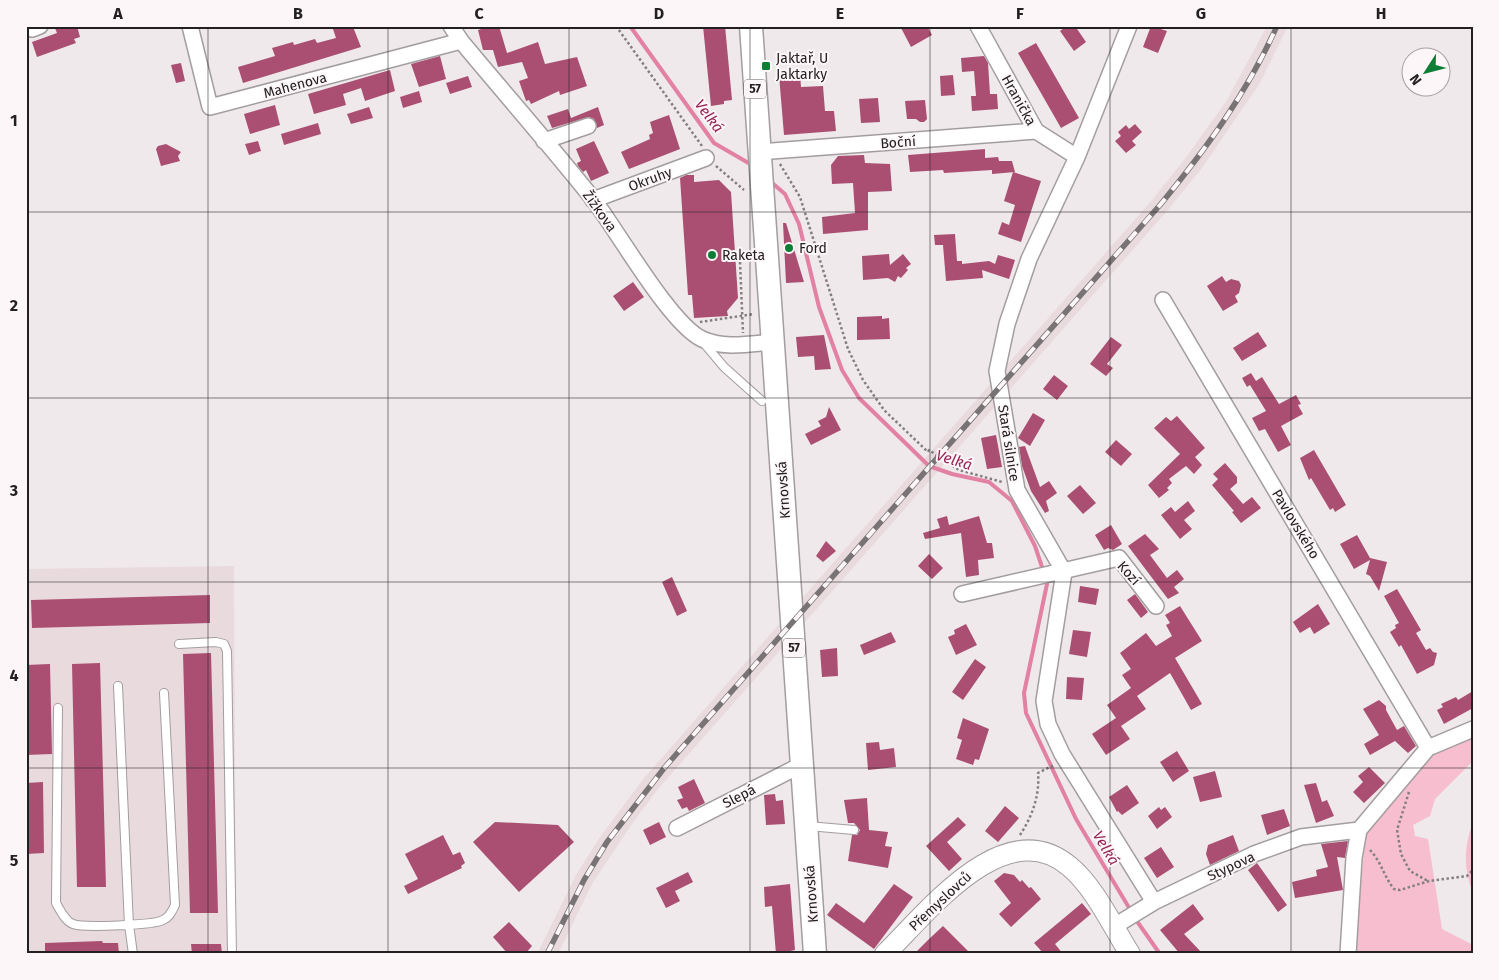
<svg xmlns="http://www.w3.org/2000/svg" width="1499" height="980" viewBox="0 0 1499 980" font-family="'Fira Sans',sans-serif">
<rect width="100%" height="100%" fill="#efe9eb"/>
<path fill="#e9dade" d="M1267,26H1288L1260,83L1202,168L1167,211L658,789L634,821L592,884L558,954H537L576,875L600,837L644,778L1153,199L1187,156L1227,100Z
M234,566L236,954H26V569Z"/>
<path fill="#f6becf" d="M1473,734V761L1435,799L1430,816L1413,825L1415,836L1428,839L1442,929L1473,945V954H1354L1366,831L1429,754Z
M1473,822V893C1463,869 1464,846 1473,822Z"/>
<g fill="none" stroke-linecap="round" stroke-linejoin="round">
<path stroke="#e281a3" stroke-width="4" d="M630,26L714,143L752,165
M771,182L785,194L799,224L819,307L842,370L859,398L929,466L952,474L989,482L1012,501L1035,546L1044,573
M1046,579L1047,584L1024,693L1026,713L1076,819L1131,911
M1134,917L1160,954"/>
</g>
<path fill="#aa4f71" d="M62,26H77L80,37L74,39L76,43L37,57L32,42L57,33L55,28Z
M332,26H344L345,29L353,27L361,47L243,83L238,67L275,56L272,48L293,42L294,45L315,39L317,43L336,38Z
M491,26H499L507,53L538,42L545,64L577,57L587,86L560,95L559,91L531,104L529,100L526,101L519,81L528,78L522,62L498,67L493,50H483L478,30Z
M703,26H725L732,100L724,101V104L711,106Z
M900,26H927L932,35L911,47Z
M1067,26H1075L1086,42L1074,51L1060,31Z
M1151,26L1167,31L1158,53L1143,47Z
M1036,43L1079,118L1061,128L1018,53Z
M440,56L446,79L419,87L411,64Z
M984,56L988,63L990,94H997L998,109L972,111L971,96H976L974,71L962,72L961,58Z
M181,63L185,81L176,83L171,65Z
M390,70L395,91L365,101L361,88L343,94L346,105L314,114L308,94Z
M800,74L801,87L823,86L825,111H834L836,131L784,135L779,75Z
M953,75L955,95L941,96L940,76Z
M468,76L472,87L450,94L446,83Z
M419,91L422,102L403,108L400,97Z
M878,98L880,122L861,123L859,99Z
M925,100L927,119L924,122H920L916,119H907L905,101Z
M275,105L280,125L250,134L244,114Z
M369,107L373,118L351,124L347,114Z
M598,107L604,125L597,128L594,119L589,117L552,128L547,116L568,109L571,118Z
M669,115L680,149L629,169L621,152L650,139L649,135L653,133L650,122Z
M318,123L321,134L284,145L281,134Z
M1135,124L1142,132L1132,141L1136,145L1126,153L1115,141L1121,136L1118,132L1126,125L1129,129Z
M258,141L261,151L249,155L245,144Z
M594,141L609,173L591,181L586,170L583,172L578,166L577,163L581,161L576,149Z
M166,144L181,152L178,156L180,161L161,166L156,149L158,146Z
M985,149V158L998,157L999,161H1012L1015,172L992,174V170L944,173L943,170L910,172L908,155Z
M864,155L865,163L890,164L892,191L868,192V230L823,234L822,217L855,213L853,183L832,184L831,165L838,156Z
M1013,172L1041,181L1021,242L998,234L1002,222L1009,225L1015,205L1004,201Z
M686,175H694V182L719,180L731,192L738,298L727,311L728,316L694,318L692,295H688L680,178Z
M783,223H786L804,282L786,283Z
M955,234L957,261H962V264L989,261L995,264L998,255L1015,260L1009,279L982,270L983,278L946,281L943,245H935L934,235Z
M889,254L890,265L903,254L911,264L906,268L908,270L901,278L898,276L895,282L888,278L863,280L862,256Z
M1222,276L1226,282L1231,279L1239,281L1241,285L1239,293L1235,296L1238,302L1223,311L1207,286Z
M633,282L644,297L624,311L613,296Z
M882,316V319L889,318L890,339L857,340V317Z
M1258,332L1267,346L1242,361L1233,348Z
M824,335L831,369L815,370L814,356L798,357L796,337Z
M1111,337L1122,345L1107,364L1113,368L1106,376L1090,364Z
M1251,373L1256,381L1262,377L1279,404L1296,395L1301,404L1298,405L1303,414L1281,426L1291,445L1278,452L1265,429L1259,431L1252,418L1266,411L1250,385L1247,387L1242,378Z
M1054,375L1068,386L1057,400L1043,389Z
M829,407L841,430L811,445L805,434L821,426L818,421L826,417Z
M1033,413L1045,420L1030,446L1018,438Z
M1177,416L1205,448L1195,457L1202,465L1194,474L1186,466L1169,479L1172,483L1167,488L1169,490L1159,498L1148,485L1180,454L1154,428L1166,417L1171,421Z
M996,435L1002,467L987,469L981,438Z
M1116,440L1132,454L1121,466L1105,452Z
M1025,446L1040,487L1049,481L1057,493L1046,501L1049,511L1045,513L1031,491L1022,466L1019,447Z
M1314,450L1346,505L1335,512L1333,508L1330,510L1311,478L1309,480L1300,458Z
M1225,463L1237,477V483L1230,489L1243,504L1252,497L1261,508L1241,523L1232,512L1234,511L1212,485L1218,479L1213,474Z
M1080,485L1096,503L1083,514L1067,496Z
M1188,501L1195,511L1184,520L1192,529L1180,539L1161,515L1171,507L1175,512Z
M947,516L949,525L979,516L987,543H992L994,558L978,560L979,575L966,577L961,533L925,539L923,533L940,528L937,519Z
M1111,525L1122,544L1113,550L1108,548L1104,550L1095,535Z
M1145,534L1159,549L1150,555L1167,578L1177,570L1184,579L1174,587L1179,593L1168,599L1128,546Z
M1357,535L1370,558L1387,562L1379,591L1370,576L1366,574L1370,560L1354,569L1340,544Z
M826,541L836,551L823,562L816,556Z
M929,554L943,568L932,579L918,566Z
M672,577L687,611L677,616L662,582Z
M1080,586L1099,589L1096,605L1078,602Z
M1397,589L1421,630L1416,633L1426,650L1430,648L1433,652L1437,653L1434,665L1417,674L1401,645L1399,647L1390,632L1396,628L1395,625L1399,623L1384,596Z
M1135,594L1148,612L1141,618L1127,600Z
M210,595V623L32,628L31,600Z
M1318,604L1330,624L1314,634L1310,627L1300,633L1293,622Z
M1180,606L1202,641L1175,658L1202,704L1191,710L1170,673L1137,696L1146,709L1121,726L1130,739L1106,755L1092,734L1116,718L1107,705L1131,688L1122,675L1131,669L1120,653L1146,633L1156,646L1172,636L1166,625L1170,623L1165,615Z
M966,624L977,645L956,655L948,637L955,634L954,630Z
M1073,630L1091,632L1087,657L1069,654Z
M891,632L896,642L864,655L860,645Z
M837,648L838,676L822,677L820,650Z
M211,653L218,913H190L183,654Z
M975,659L986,667L963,700L952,692Z
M100,663L106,887H77L72,664Z
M50,664L52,754L26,755V665Z
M1067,677L1084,678L1082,700L1066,699Z
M1473,691V708L1444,724L1437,710L1443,707L1441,704L1456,697L1458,700Z
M1379,700L1386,706V710L1397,730L1404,726L1416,746L1408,753L1395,741L1370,755L1364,744L1379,735L1363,709Z
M963,718L989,729L979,760L975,759L973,765L956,759L962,740L957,738Z
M879,742L880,750L894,748L896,767L868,770L866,743Z
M1177,751L1189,771L1173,782L1160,762Z
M1369,767L1385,783L1364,803L1353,792L1363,782L1358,776Z
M1215,771L1222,797L1200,802L1193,777Z
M694,779L705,803L689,811L687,807L682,809L677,800L683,798L678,787Z
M43,782L44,853L26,854V783Z
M1316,783L1322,802L1327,800L1334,816L1316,823L1304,785Z
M1127,785L1139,803L1122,815L1118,811L1117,812L1109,797Z
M775,794L776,801L783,800L785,824L766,825L764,795Z
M867,798L869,830L888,832L885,846L892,847L888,868L848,861L852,835H857L860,830L854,823H848L844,800Z
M1005,806L1019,818L998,842L985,831Z
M1159,807L1161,810L1165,807L1172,817L1157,829L1148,816Z
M1284,809L1290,826L1267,835L1261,815Z
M958,817L966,825L947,842L962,859L949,871L926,846Z
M495,822L558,825L574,842L519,892L473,842Z
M659,822L666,837L650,845L643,830Z
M443,835L453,855L460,852L465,863L461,866L462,868L408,894L404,886L418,879L405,854Z
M1233,835L1239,851L1210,865L1206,854L1208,845Z
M1348,841L1345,858L1337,857L1343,890L1295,898L1292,882L1317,876L1316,870L1328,867L1321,844Z
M1161,847L1174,867L1157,878L1144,858Z
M1257,863L1287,905L1278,912L1248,870Z
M688,872L693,882L675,891L680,901L666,908L656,888Z
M1004,873L1014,875L1020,882L1022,880L1029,888L1031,887L1041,899L1011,927L999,914L1011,903L994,881Z
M790,884L795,950L776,954L772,906L765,907L764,887Z
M894,884L913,897L874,949L827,915L836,903L864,923Z
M1082,903L1091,914L1055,944L1063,954H1044L1034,943Z
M1193,904L1204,919L1184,934L1203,954H1180L1160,930Z
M509,922L532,946L525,954H508L493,937Z
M943,926L971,954H914L928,940Z
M102,941L103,943H118L119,954H45V943Z
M191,944H221L222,954H192Z"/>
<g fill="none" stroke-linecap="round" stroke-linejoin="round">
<defs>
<path id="lane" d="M703,342L724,367L762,401
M179,644L216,642L224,644L227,651L232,954
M118,686L129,925L133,954
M58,708L56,903C60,910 65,921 73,924C83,928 155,925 163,920C170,917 172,911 175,905L164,693
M808,826L854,830"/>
<path id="street" d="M190,26L210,107L461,41
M451,26L461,41C505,94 550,145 593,199C617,230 670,324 702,339C724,349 749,344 773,342
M978,26L1036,131L1077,157
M1129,26L1077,157L1029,259L1007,324L997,371L1017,490L1064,572L1044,701L1048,724L1062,754L1154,902
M32,29L40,26
M544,141L588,126
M759,152L1036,131
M593,200L706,158
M1163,300L1428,748
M962,594L1119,558L1156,606
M677,828L801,765
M1113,927L1154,902L1254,854L1301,837L1359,830
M1348,954L1354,858L1359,830L1428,748L1473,729"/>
<path id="secondary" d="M885,954C927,913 1004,812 1069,866C1094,886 1113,927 1130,954"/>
<path id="primary" d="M751,26L815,954"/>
</defs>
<use href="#lane" stroke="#a39d9f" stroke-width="10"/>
<use href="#street" stroke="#a39d9f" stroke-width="18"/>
<use href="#secondary" stroke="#a39d9f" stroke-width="22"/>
<use href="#primary" stroke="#a39d9f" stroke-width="25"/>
<path stroke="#837f80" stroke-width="2.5" stroke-dasharray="2.5 2.5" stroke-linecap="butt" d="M616,26L702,146
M780,164L800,197L848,349L863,380L884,410L928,452L929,450L959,470L1002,482
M716,166L744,190
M740,262L743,333
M700,322L754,314
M1409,792L1397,830L1401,854L1410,871L1428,881
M1020,835C1032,817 1040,795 1038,773L1054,765
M1370,850C1382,863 1384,877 1394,889L1400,890L1429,881L1467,876L1473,870"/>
<use href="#lane" stroke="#fff" stroke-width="8"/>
<use href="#street" stroke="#fff" stroke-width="15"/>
<use href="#secondary" stroke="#fff" stroke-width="20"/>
<use href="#primary" stroke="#fff" stroke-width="22"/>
<defs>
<path id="rail" d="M547,954L584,880L607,842L665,767L1160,205C1206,149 1247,93 1277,26"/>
</defs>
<use href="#rail" stroke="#787475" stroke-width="5.5"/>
<use href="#rail" stroke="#fdf6f8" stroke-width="4" stroke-dasharray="11" stroke-linecap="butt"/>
</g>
<path fill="none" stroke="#222021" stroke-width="1" stroke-opacity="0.55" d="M208,26V954M388,26V954M569,26V954M750,26V954M930,26V954M1110,26V954M1291,26V954M26,212H1473M26,398H1473M26,582H1473M26,768H1473"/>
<g fill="#0d7e35" stroke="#fdf6f8" stroke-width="2">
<rect x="761" y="61" width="10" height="10" rx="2.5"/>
<circle cx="789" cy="248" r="5"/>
<circle cx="712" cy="255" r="5"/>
</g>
<g text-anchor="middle" stroke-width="4" stroke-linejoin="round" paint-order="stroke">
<g fill="#fdf6f8" stroke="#646062" stroke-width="1">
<rect x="744" y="79.5" width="22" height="19" rx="4"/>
<rect x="783" y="638.5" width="22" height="19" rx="4"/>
</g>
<g font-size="12" font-weight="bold" fill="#222021">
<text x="755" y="93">57</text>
<text x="794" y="652">57</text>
</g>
<g font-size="14" fill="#222021" stroke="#fdf6f8" text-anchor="start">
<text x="776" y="63">Jaktař, U<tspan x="776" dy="16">Jaktarky</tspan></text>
<text x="799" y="253">Ford</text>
<text x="722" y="260">Raketa</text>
</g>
<g font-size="14" fill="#222021" stroke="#fdf6f8">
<text transform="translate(295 85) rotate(-15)" y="5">Mahenova</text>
<text transform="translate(1019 100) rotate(61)" y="5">Hranička</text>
<text transform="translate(898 142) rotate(-4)" y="5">Boční</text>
<text transform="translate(650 179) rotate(-20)" y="5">Okruhy</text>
<text transform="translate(600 211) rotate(54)" y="5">Žižkova</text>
<text transform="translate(1009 443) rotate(81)" y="5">Stará silnice</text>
<text transform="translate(783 490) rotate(-94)" y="5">Krnovská</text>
<text transform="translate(1296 524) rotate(59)" y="5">Pavlovského</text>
<text transform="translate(1129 573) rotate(48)" y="5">Kozí</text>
<text transform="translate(739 796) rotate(-27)" y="5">Slepá</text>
<text transform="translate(1231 866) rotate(-25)" y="5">Stypova</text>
<text transform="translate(811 894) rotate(-94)" y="5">Krnovská</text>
<text transform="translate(940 901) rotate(-43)" y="5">Přemyslovců</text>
</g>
<g font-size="15" font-style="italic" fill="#962456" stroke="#fdf6f8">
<text transform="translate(709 116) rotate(53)" y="5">Velká</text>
<text transform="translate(954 460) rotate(17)" y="5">Velká</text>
<text transform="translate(1106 848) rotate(59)" y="5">Velká</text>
</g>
</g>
<rect width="1499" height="980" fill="none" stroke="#fdf6f8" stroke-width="55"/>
<g transform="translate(1426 72) rotate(234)"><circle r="24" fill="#fdf6f8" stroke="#a5a0a2"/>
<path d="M0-4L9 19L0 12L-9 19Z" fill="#0d7e35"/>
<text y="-8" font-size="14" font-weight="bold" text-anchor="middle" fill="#222021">N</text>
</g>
<rect x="28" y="28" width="1444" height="924" fill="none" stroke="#222021" stroke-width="2"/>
<g font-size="16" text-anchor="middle" font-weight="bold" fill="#222021">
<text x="118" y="19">A</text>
<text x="298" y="19">B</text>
<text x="479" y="19">C</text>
<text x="659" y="19">D</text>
<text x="840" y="19">E</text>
<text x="1020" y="19">F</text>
<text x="1201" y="19">G</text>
<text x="1381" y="19">H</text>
<text x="14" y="126">1</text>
<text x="14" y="311">2</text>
<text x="14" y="496">3</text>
<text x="14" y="681">4</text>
<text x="14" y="866">5</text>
</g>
</svg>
